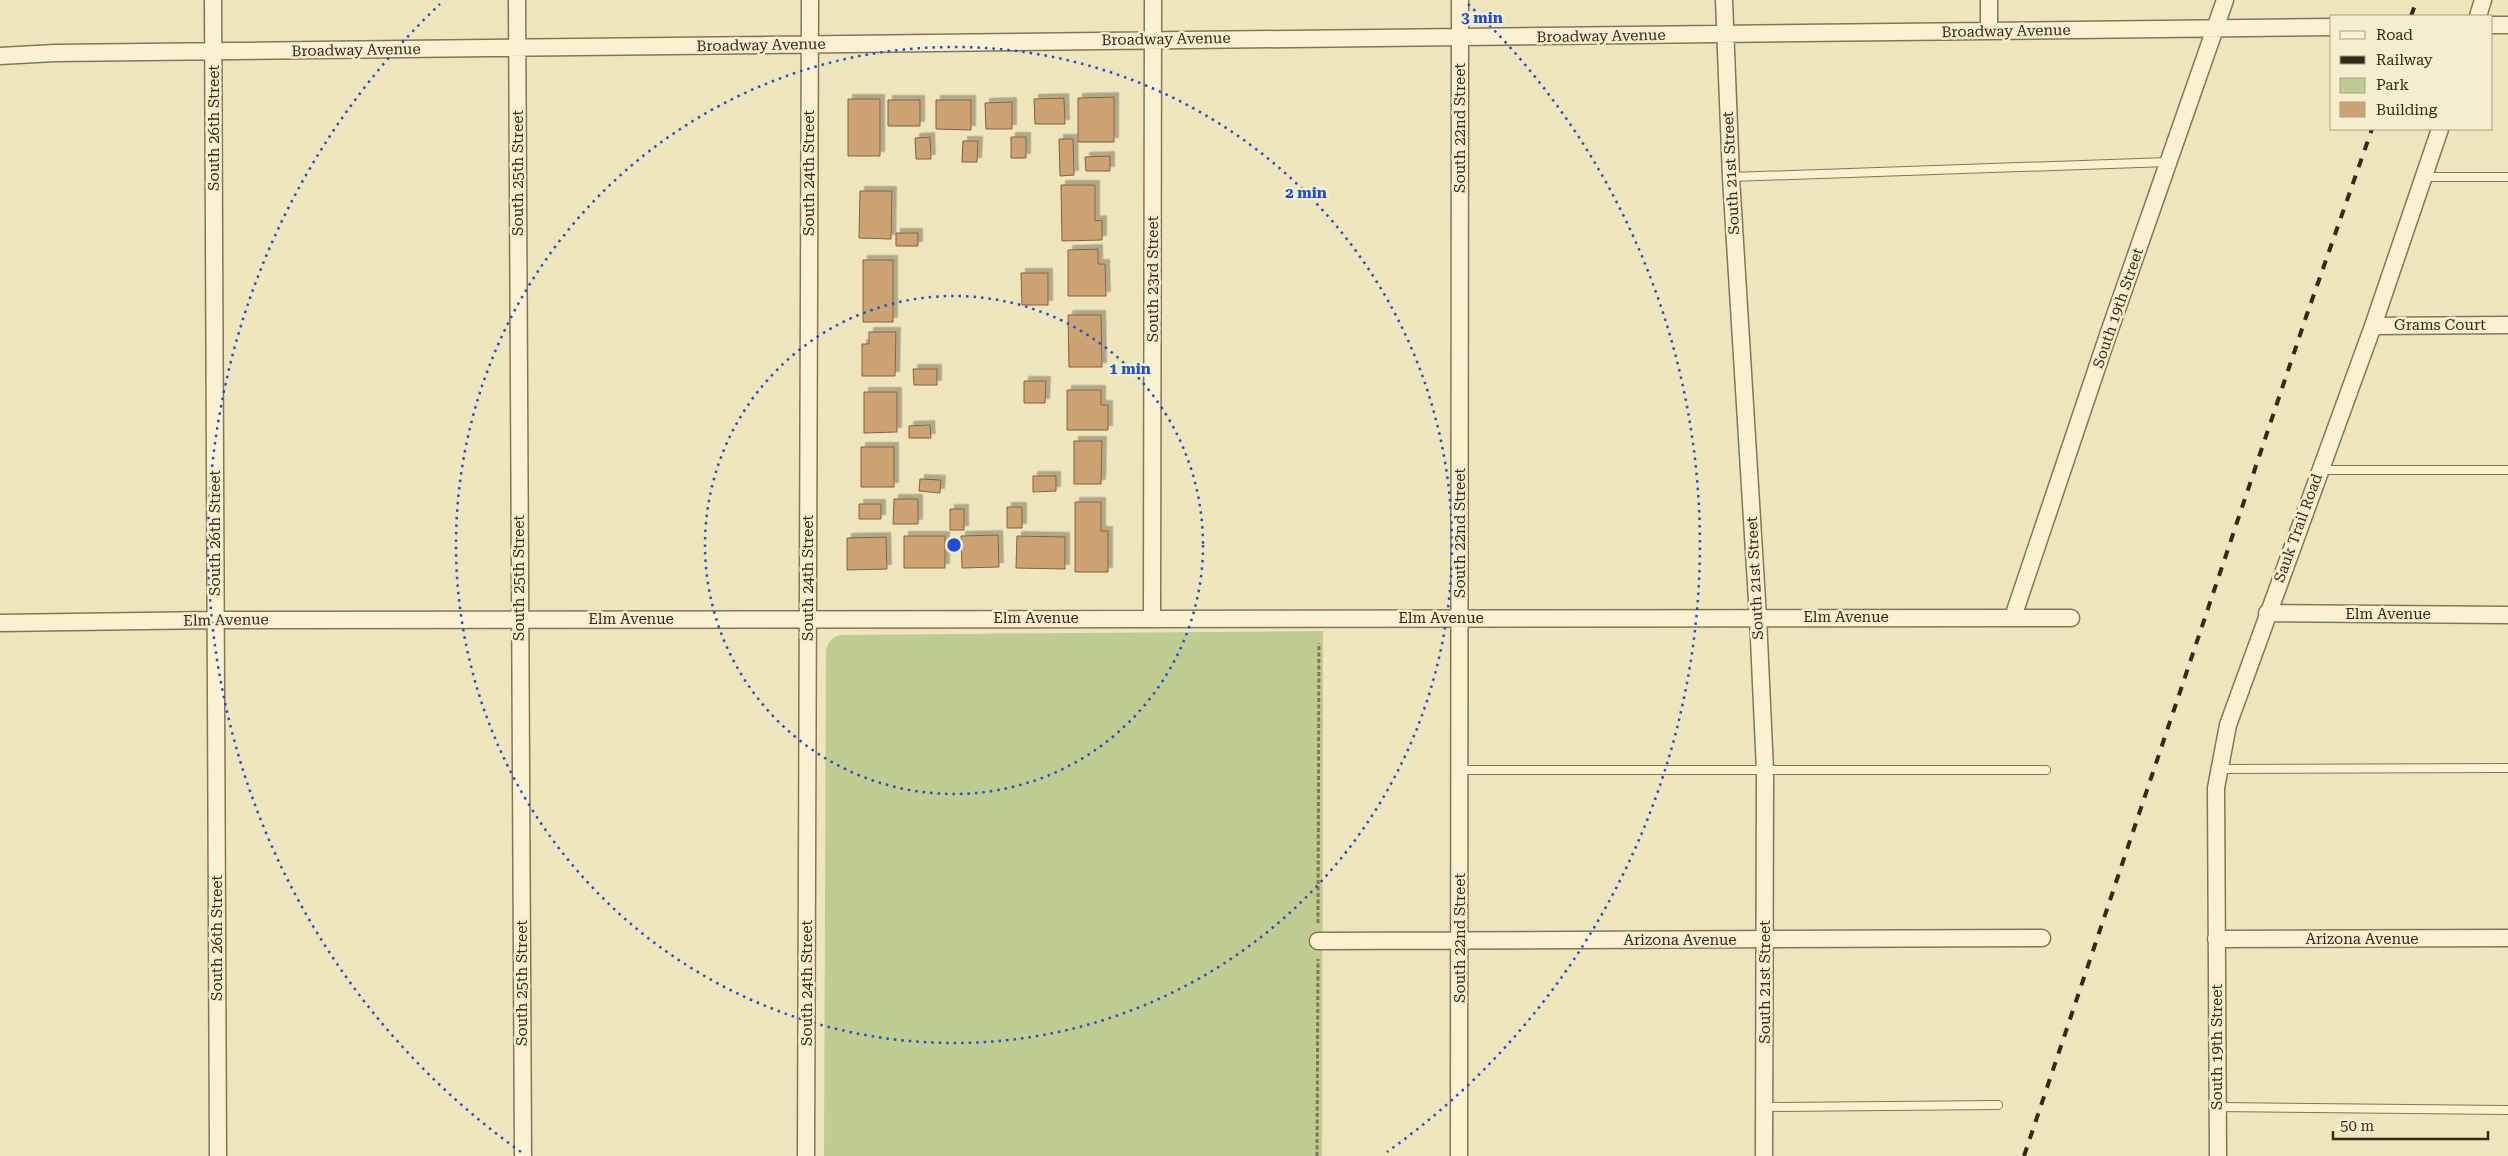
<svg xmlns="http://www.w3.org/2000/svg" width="2508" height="1156" viewBox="0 0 2508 1156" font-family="'Roboto Serif',serif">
<defs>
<filter id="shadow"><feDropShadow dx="4.5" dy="-4.5" stdDeviation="0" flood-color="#0004"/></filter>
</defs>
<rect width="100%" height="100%" fill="#eee5bd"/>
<path fill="#becb91" d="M1323,631L1322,1156H824L826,650C829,641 831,637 841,635Z"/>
<path fill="#cca272" stroke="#84613c" filter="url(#shadow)" d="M1114,97V142H1078V98Z
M1064,98L1065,124H1035L1034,99Z
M848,99H880V156H848Z
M888,100H920V126H888Z
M936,100H971V130L936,129Z
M1012,102V129H986L985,103Z
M930,137L931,159H916L915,138Z
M1011,137H1026V158H1011Z
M1059,139H1073L1074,175L1060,176Z
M963,141H978L977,162H962Z
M1110,156V171H1086L1085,157Z
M1061,185H1095V221L1102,220V240L1062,241Z
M860,191H892L891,239L859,238Z
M896,233H918V246H896Z
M1098,249V264H1105L1106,296H1068V250Z
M863,260H893V322H863Z
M1021,273H1048V305H1022Z
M1068,315H1101L1102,367H1069Z
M869,332H896L895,376H862V344H869Z
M913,369H937V385H914Z
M1024,381H1046L1045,403H1024Z
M1067,390H1101V405H1108V430H1067Z
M864,392H897V432L864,433Z
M930,425L931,438H909V426Z
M1074,441H1102L1101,484H1074Z
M861,447H894V487H861Z
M1033,476H1056V491L1033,492Z
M920,479L941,480L940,493L919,491Z
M894,499H918V524H893Z
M1075,502H1101V531H1108V572H1075Z
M859,504H881V519H859Z
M1007,507H1022V528H1007Z
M950,509H964V530H950Z
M998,535L999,567L962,568L961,536Z
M904,536H945V568H904Z
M1017,536L1065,537V569L1016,568Z
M886,537L887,569L847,570V538Z"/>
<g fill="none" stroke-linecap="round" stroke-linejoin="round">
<defs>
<path id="service" d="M1731,177L2168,162
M2424,177H2508
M2321,470H2508
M2220,769L2508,768
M1460,770H2046
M1764,1107L1998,1105
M2217,1107L2508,1110"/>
<path id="minor" d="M213,0L218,1156
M517,0L523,1156
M1724,0L1731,177L1758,617L1765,771L1764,1156
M2478,16L2483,0
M2492,25H2508
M1989,31V0
M0,56L55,53L2332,27
M2373,326L2508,325
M2267,613L2508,615
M2013,617L2108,335L2225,0
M1152,618L1153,0
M0,623L215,620L2071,618
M2216,939L2508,938
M1318,941L2042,938
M806,1156L810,0
M1459,1156L1460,0
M2218,1156L2216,788L2228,725L2373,326L2440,129"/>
</defs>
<use href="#service" stroke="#857556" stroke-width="10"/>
<use href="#minor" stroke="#857556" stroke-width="19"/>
<path stroke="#857556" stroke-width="3" stroke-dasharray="4 2.5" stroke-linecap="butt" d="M1318,923L1319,643
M1317,1156L1318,959"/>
<use href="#service" stroke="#f9f1d0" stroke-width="8"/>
<use href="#minor" stroke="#f9f1d0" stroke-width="16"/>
<path stroke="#342a1b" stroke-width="4" stroke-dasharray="9 9" stroke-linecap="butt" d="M2411,16L2417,0
M2024,1156L2306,317L2372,129"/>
</g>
<g fill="none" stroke="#1d4ed8" stroke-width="2.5" stroke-dasharray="2.5 5">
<circle cx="954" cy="545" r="249"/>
<circle cx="954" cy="545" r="498"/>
<path d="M521 1152A746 746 0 0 1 440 4M1468 4A746 746 0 0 1 1387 1152"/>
</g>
<g text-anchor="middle" stroke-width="5" stroke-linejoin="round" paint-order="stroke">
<g font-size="15" fill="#342a1b" stroke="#f5eecc">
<text transform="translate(2006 31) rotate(-1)" y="5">Broadway Avenue</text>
<text transform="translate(1601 36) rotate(-1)" y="5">Broadway Avenue</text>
<text transform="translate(1166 39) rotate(-1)" y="5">Broadway Avenue</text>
<text transform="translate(761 45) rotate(-1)" y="5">Broadway Avenue</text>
<text transform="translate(356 50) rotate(-1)" y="5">Broadway Avenue</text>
<text transform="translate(214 128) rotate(-90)" y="5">South 26th Street</text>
<text transform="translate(1460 128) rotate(-90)" y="5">South 22nd Street</text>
<text transform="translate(518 173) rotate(-90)" y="5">South 25th Street</text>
<text transform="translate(809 173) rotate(-90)" y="5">South 24th Street</text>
<text transform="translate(1731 173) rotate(-93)" y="5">South 21st Street</text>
<text transform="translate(1153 279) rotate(-90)" y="5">South 23rd Street</text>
<text transform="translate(2118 308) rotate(-71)" y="5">South 19th Street</text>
<text x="2440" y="330">Grams Court</text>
<text transform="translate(2298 528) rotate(-70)" y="5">Sauk Trail Road</text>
<text transform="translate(215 533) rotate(-90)" y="5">South 26th Street</text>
<text transform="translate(1460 533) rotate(-90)" y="5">South 22nd Street</text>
<text transform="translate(519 578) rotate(-90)" y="5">South 25th Street</text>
<text transform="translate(808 578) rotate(-90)" y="5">South 24th Street</text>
<text transform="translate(1755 578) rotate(-93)" y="5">South 21st Street</text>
<text x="2388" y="619">Elm Avenue</text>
<text x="1846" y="622">Elm Avenue</text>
<text x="1036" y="623">Elm Avenue</text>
<text x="1441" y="623">Elm Avenue</text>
<text x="631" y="624">Elm Avenue</text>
<text transform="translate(226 620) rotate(-1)" y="5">Elm Avenue</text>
<text transform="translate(217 938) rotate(-90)" y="5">South 26th Street</text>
<text transform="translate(1460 938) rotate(-90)" y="5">South 22nd Street</text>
<text x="2362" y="944">Arizona Avenue</text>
<text x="1680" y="945">Arizona Avenue</text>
<text transform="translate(1765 982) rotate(-90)" y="5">South 21st Street</text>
<text transform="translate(522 983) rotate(-90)" y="5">South 25th Street</text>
<text transform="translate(807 983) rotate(-90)" y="5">South 24th Street</text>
<text transform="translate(2217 1047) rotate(-90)" y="5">South 19th Street</text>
</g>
</g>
<circle cx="954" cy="545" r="8" fill="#1d4ed8" stroke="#f5eecc" stroke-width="2.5"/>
<g font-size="15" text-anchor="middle" font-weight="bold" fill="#1d4ed8" stroke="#f5eecc" stroke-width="5" stroke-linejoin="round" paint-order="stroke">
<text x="1482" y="23">3 min</text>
<text x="1306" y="198">2 min</text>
<text x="1130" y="374">1 min</text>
</g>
<rect x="2330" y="15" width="162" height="115" fill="#f5eecc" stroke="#a8a085"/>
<rect x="2340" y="31" width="25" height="8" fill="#f9f1d0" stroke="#a8a085"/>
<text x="2376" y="40" font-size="15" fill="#342a1b">Road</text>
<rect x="2340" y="56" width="25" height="8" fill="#342a1b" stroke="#a8a085"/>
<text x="2376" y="65" font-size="15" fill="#342a1b">Railway</text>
<rect x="2340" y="78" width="25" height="15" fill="#becb91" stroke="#a8a085"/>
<text x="2376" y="90" font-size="15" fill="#342a1b">Park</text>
<rect x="2340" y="102" width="25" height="15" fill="#cca272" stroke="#a8a085"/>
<text x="2376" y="115" font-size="15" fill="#342a1b">Building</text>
<path d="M2333 1131v8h155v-8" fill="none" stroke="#342a1b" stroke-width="2.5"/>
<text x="2340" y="1131" font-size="15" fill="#342a1b" stroke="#f5eecc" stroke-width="4" paint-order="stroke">50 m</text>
</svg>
